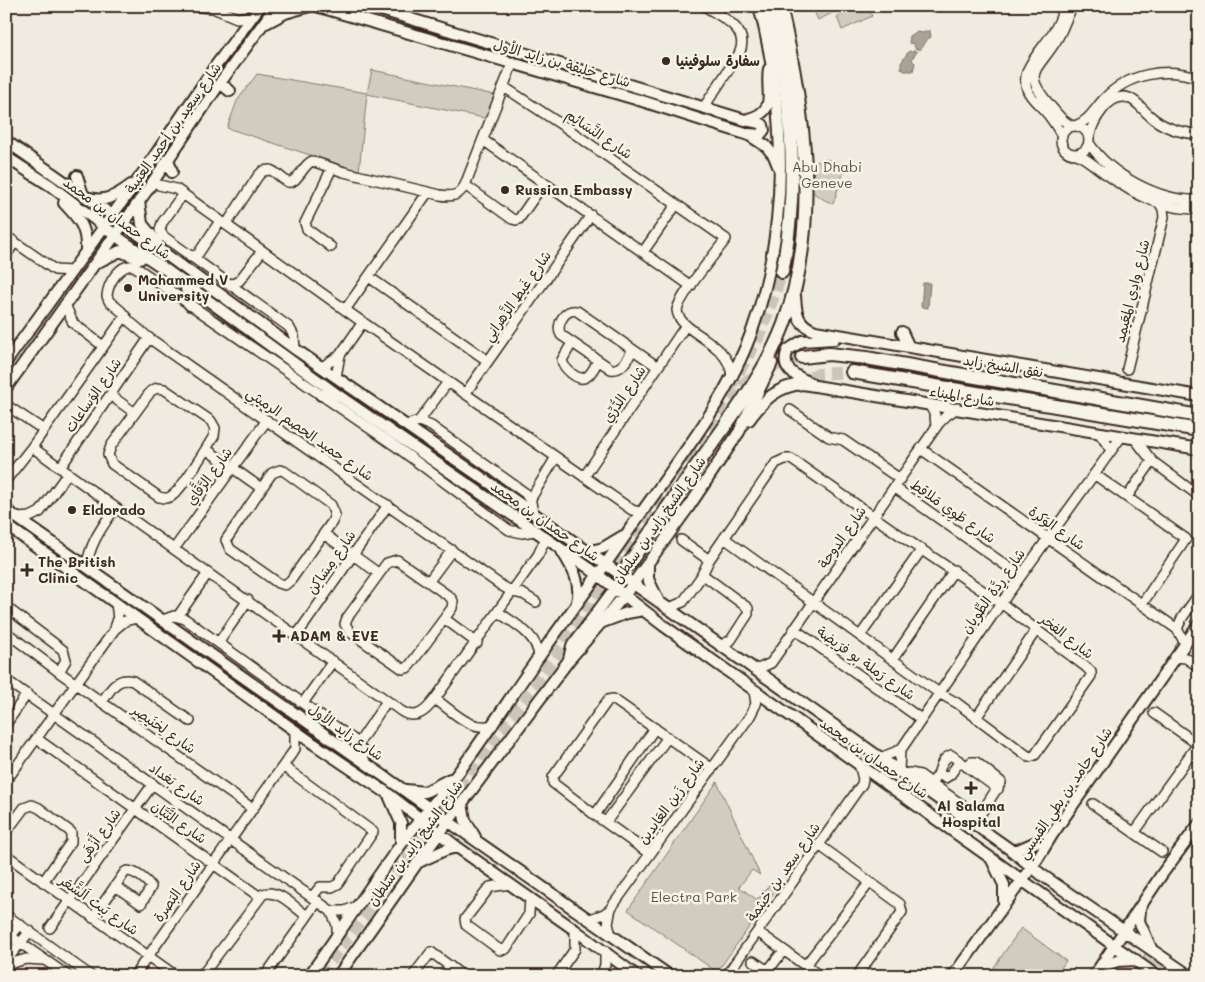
<svg xmlns="http://www.w3.org/2000/svg" width="1205" height="982" viewBox="0 0 1205 982" font-family="Mali,'Playpen Sans Arabic',sans-serif">
<rect width="100%" height="100%" fill="#efebe0"/>
<filter id="ink" filterUnits="userSpaceOnUse"><feTurbulence type="fractalNoise" baseFrequency=".02" numOctaves="2"/><feDisplacementMap in="SourceGraphic" scale="10" xChannelSelector="R" yChannelSelector="G"/><feConvolveMatrix kernelMatrix="1 2 1 2 8 2 1 2 1" color-interpolation-filters="sRGB"/></filter>
<g filter="url(#ink)">
<path fill="#d1cbc0" stroke="#867a6f" d="M818,6H846L818,20L813,9Z
M861,6H867L872,16L842,30L837,17Z
M372,70L500,96L489,119L367,94L359,171L227,128L237,101L257,74L367,93Z
M822,159L836,161L845,168L833,204C825,200 818,197 811,191L815,163Z
M6,516L419,807L417,810L6,522Z
M717,782L760,875L752,870L739,887L756,899L759,898L771,883L777,888L717,972L628,910Z
M1021,928L1066,961L1055,976H988Z
M1147,951L1181,976H1165L1142,959Z"/>
<path fill="#aaa296" stroke="#7e7266" d="M927,31H930L931,37L926,40L920,50L915,48L914,44L909,43L910,36L916,32L923,33Z
M914,50L917,52L913,57L912,60L915,63L913,71H904L901,68V63L904,58L909,51L912,52Z
M923,283H930L928,308L921,307Z"/>
<g fill="none" stroke-linecap="round" stroke-linejoin="round">
<path stroke="#cbc4b9" stroke-width="12" stroke-dasharray="12 6" stroke-linecap="butt" d="M793,381L819,374L852,372
M730,388L761,333L782,272
M688,458C705,438 716,413 733,394C750,374 778,363 802,357
M612,600L632,575L697,486
M320,976L433,820L539,679L618,567L692,449"/>
<defs>
<path id="minor" d="M189,6L213,8L237,18L252,16
M504,87L568,129L726,239C715,254 680,295 677,310C679,334 728,339 732,376
M704,107L739,54C751,29 722,17 704,6
M1061 140a14 14 0 1 1 28 0a14 14 0 1 1-28 0Z
M1073,126C1064,123 1059,116 1053,109C1021,72 1035,74 1056,41C1063,30 1066,17 1073,6
M1075,126C1089,121 1094,110 1103,100C1127,74 1165,66 1199,78
M1062,136C1057,127 1052,118 1044,110C1039,104 1030,98 1027,89C1017,62 1061,39 1063,6
M1089,138C1092,122 1109,91 1129,98C1137,101 1143,110 1149,115C1163,128 1180,133 1199,134
M483,140L691,286
M1089,143C1110,175 1160,202 1199,200
M1077,154C1089,160 1098,169 1109,176C1134,195 1166,210 1199,209
M159,185L176,189L358,319L632,510L640,512L645,509
M465,185L512,219L516,220L519,219L544,183
M183,194L162,223L160,230L163,236L289,327L294,336L295,349
M226,225L258,176L263,171L270,170C277,172 281,179 288,182C297,184 303,165 312,161L344,172L440,195C452,197 459,196 465,185L513,62
M6,236L55,270L71,271
M331,247L307,229L305,223L332,168
M643,252L676,205
M6,255L15,242
M190,257L198,254L220,221
M369,277L488,361
M230,285L239,281L262,251
M65,304L73,323L103,346
M345,310L428,192
M572,343L562,360C563,367 577,382 586,377C591,375 595,366 598,361
M633,350C627,359 622,371 611,369L561,335C555,325 565,308 577,311L658,367
M322,367L340,355L363,322
M1127,369L1164,217L1163,209L1159,202
M336,377L340,355
M157,388L164,389L211,421L215,428L214,436C207,447 180,493 170,497C166,499 163,498 159,497L112,464L108,455L111,446L151,391Z
M465,394L591,215
M110,395L135,413
M929,404L935,415L936,427
M6,405L44,430
M790,410L829,437L843,440L900,479
M419,421L448,382
M407,425L419,421L431,426L525,493L531,502L533,513
M1100,434L1111,450
M1135,439L1152,461L1199,496
M32,447C154,537 279,622 401,711C416,721 426,711 435,699L538,555L546,538
M206,449L261,488
M921,449L1177,629L1185,643
M60,468L149,338
M280,470L284,471L331,505L335,515L332,522L291,580L285,585L278,583L230,549L226,540L272,473Z
M1094,474L1186,539L1142,604
M584,477L686,325
M6,480L32,447L125,316
M894,487L1021,576
M1127,497L1152,461
M530,500L556,457
M18,518L30,517L40,512L68,473
M535,531L522,533L509,530L394,445L134,266C120,263 108,283 107,296L109,301L121,311L130,322L149,338L502,586L513,592L523,594L536,602
M324,534L378,573
M681,540L709,560
M174,549L267,420
M397,560L450,597L453,601L452,608L410,665L407,668L403,669L350,632L345,624L347,618L387,563Z
M87,566C89,544 103,526 115,508
M702,574L748,608V614L731,640L720,646
M429,581L452,550
M6,607L63,650L66,660L59,672
M667,609L683,602L701,577L709,560L776,463L785,459H791L907,540L1001,603L1086,667L1091,672V676L1035,755L1029,757L957,703L939,693L724,538
M498,612C515,624 537,634 539,657
M178,616L208,573
M445,619L477,643
M163,620L174,616L185,619L354,740L362,750L365,763
M115,628L118,619L116,603
M794,629L921,719
M1177,629L1182,618L1199,594
M6,632L59,672L253,809
M297,635L388,505
M860,636L922,549
M219,642L248,600
M1175,657L1186,658L1199,667
M893,659L954,570
M753,669L760,668L771,663L939,423L947,415L957,408
M6,680L331,911L337,925V936
M435,699C453,711 470,732 493,725
M102,702C110,691 116,676 133,681L190,721
M303,703L333,661
M1154,713L1199,745
M976,718L1037,629
M6,724L27,694
M37,739L260,897
M358,744L387,701
M880,758L900,750
M283,766L373,832L338,884L332,887H320L312,897
M967,767L971,762H976L1001,782L978,818
M899,772L900,750L902,748L992,616L1121,437
M939,773L945,778L950,775L960,761
M902,774L910,773L920,775L976,815L981,821L983,831
M6,781L115,629L125,621L137,618
M931,783C934,780 938,776 939,772C941,765 943,758 951,755L998,789
M1093,804L1162,852
M595,815L655,728
M606,822L668,737
M1195,830L1199,848
M6,832L24,808L32,805L39,808L71,832V842L43,882
M1134,833L1198,744
M819,845L900,904L902,912L857,976
M650,854L595,815L553,783V777L608,700L613,699L711,768
M6,855L176,976
M510,884L490,887L465,919L466,925L500,950L506,949L529,914L530,898
M331,911H345L357,906
M6,915L91,976
M93,918L125,872L127,871C135,871 147,880 151,887L141,904L115,886
M590,919L604,914L611,909
M50,928L153,784
M758,932L820,976
M6,933L68,976
M611,935L608,924L611,908L750,716L756,704L754,691
M6,943L20,924
M6,961L30,931
M753,961L765,969L770,968L783,951
M6,965L26,959L42,960
M805,966L870,882
M134,976L295,749V730
M199,976L206,970L263,894C278,888 295,908 307,916
M265,976L318,901
M413,976L431,952L463,976
M443,976L450,966
M556,976L575,949V930
M601,976L605,965V951
M726,976L862,784L863,779L859,764"/>
<path id="major" d="M316,6L639,100L749,135L766,146L774,156L778,166
M368,6L745,120L760,123L763,125L764,130L760,135L749,134
M266,23L285,13L310,6
M220,83L230,91
M748,119C779,111 765,92 769,69
M6,141L112,215L295,349L533,513L1011,850L1042,875L1190,976
M6,157L51,186L123,241L165,269L338,395L589,568L664,626L1157,976
M168,159L172,172
M77,176L83,195
M90,198C106,203 119,194 131,185
M139,201L142,224L157,242
M64,203C79,219 87,227 86,251
M96,263L120,251L140,259
M185,284L190,305
M795,296C796,313 797,324 815,331L1199,396
M902,332L909,347
M6,362L145,170L214,68L260,6
M810,383C796,376 779,369 788,350L802,341L834,339
M6,388L148,189L220,83L276,6
M321,395H338
M749,420C764,400 777,386 803,384L1199,449
M6,510L422,803L670,976
M6,525L314,744L387,793L457,847L575,930L637,976
M562,551C572,567 582,583 577,602
M587,552L603,548L623,536
M648,564V579L659,602
M603,622L627,613L643,610
M569,659L572,646L618,584
M406,790L425,792L450,779
M390,798L401,823V844
M462,803L465,820L475,837
M1011,850H1018L1052,835
M992,860L1004,885V903
M419,862L445,850L457,847
M1140,910L1139,921L1151,948
M1101,966L1118,961L1136,960
M309,976C339,933 368,890 399,847C417,822 439,798 458,773C487,734 513,693 541,654C571,611 603,569 632,526C675,464 726,403 752,331C789,227 787,113 759,6
M338,976L418,862L569,660L624,596L688,508L739,432L772,363
M953,976L1038,858L1052,835L1199,624
M1094,976L1162,874L1199,824"/>
<path id="highway" d="M769,6C792,91 800,185 782,272
M802,357L829,354L866,358L1199,416
M852,372L1199,430
M628,565C655,526 682,486 710,447C737,410 768,367 784,324C821,223 804,108 780,6"/>
</defs>
<use href="#minor" stroke="#3b2a1e" stroke-width="12"/>
<use href="#major" stroke="#3b2a1e" stroke-width="14"/>
<use href="#highway" stroke="#3b2a1e" stroke-width="16"/>
<use href="#minor" stroke="#f7f3e8" stroke-width="9"/>
<use href="#major" stroke="#f7f3e8" stroke-width="10"/>
<use href="#highway" stroke="#f7f3e8" stroke-width="12"/>
</g>
</g>
<g fill="#3b2a1e" stroke="#f7f3e8" stroke-width="2">
<circle cx="666" cy="61" r="5"/>
<circle cx="505" cy="190" r="5"/>
<circle cx="128" cy="288" r="5"/>
<circle cx="72" cy="510" r="5"/>
<path d="M24.5 562.5h5v5h5v5h-5v5h-5v-5h-5v-5h5z"/>
<path d="M276.5 628.5h5v5h5v5h-5v5h-5v-5h-5v-5h5z"/>
<path d="M968.5 780.5h5v5h5v5h-5v5h-5v-5h-5v-5h5z"/>
</g>
<g text-anchor="middle" stroke-width="5" stroke-linejoin="round" paint-order="stroke">
<g font-size="14" font-weight="bold" fill="#3b2a1e" stroke="#f7f3e8" text-anchor="start">
<text x="676" y="66">سفارة سلوفينيا</text>
<text x="515" y="195">Russian Embassy</text>
<text x="138" y="285">Mohammed V<tspan x="138" dy="16">University</tspan></text>
<text x="82" y="515">Eldorado</text>
<text x="38" y="567">The British<tspan x="38" dy="16">Clinic</tspan></text>
<text x="290" y="641">ADAM &amp; EVE</text>
<text x="971" y="811" text-anchor="middle">Al Salama<tspan x="971" dy="16">Hospital</tspan></text>
</g>
<g font-size="14" fill="#3b2a1e" stroke="#f7f3e8">
<text transform="translate(562 63) rotate(16)" y="5">شارع خليفة بن زايد الأول</text>
<text transform="translate(173 128) rotate(-55)" y="5">شارع سعيد بن أحمد العتيبة</text>
<text transform="translate(599 134) rotate(34)" y="5">شارع النَّسَائِم</text>
<text transform="translate(117 218) rotate(36)" y="5">شارع حمدان بن محمد</text>
<text transform="translate(1132 291) rotate(-76)" y="5">شارع وادِي المِعَيمِد</text>
<text transform="translate(517 296) rotate(-55)" y="5">شارع غَيط الزَّهرانِي</text>
<text transform="translate(1003 366) rotate(9)" y="5">نفق الشيخ زايد</text>
<text transform="translate(624 394) rotate(-56)" y="5">شارع الدُّرِّي</text>
<text transform="translate(93 395) rotate(-55)" y="5">شارع الوُساعات</text>
<text transform="translate(962 396) rotate(9)" y="5">شارع الميناء</text>
<text transform="translate(310 434) rotate(35)" y="5">شارع حميد الحصم الرميثي</text>
<text transform="translate(209 476) rotate(-54)" y="5">شارع الرَّقَّاي</text>
<text transform="translate(953 511) rotate(35)" y="5">شارع طَوِي مَلاقِط</text>
<text transform="translate(659 520) rotate(-55)" y="5">شارع الشيخ زايد بن سلطان</text>
<text transform="translate(545 521) rotate(35)" y="5">شارع حمدان بن محمد</text>
<text transform="translate(1057 528) rotate(35)" y="5">شارع الوَكرة</text>
<text transform="translate(842 537) rotate(-55)" y="5">شارع الدوحة</text>
<text transform="translate(331 562) rotate(-55)" y="5">شارع مِسَاكِن</text>
<text transform="translate(993 591) rotate(-55)" y="5">شارع رِدَّة الطِّويان</text>
<text transform="translate(1067 636) rotate(38)" y="5">شارع الفخر</text>
<text transform="translate(866 663) rotate(35)" y="5">شارع رَملة بو فرَيضة</text>
<text transform="translate(164 729) rotate(35)" y="5">شارع لِخنَيصِر</text>
<text transform="translate(346 732) rotate(35)" y="5">شارع زايد الأول</text>
<text transform="translate(874 758) rotate(35)" y="5">شارع حمدان بن محمد</text>
<text transform="translate(177 784) rotate(35)" y="5">شارع بَغداد</text>
<text transform="translate(1065 793) rotate(-56)" y="5">شارع حامد بن بطي القبيسي</text>
<text transform="translate(671 801) rotate(-54)" y="5">شارع زَين العَابِدين</text>
<text transform="translate(179 822) rotate(35)" y="5">شارع التَّبَّان</text>
<text transform="translate(99 835) rotate(-54)" y="5">شارع أَزْهَى</text>
<text transform="translate(415 843) rotate(-54)" y="5">شارع الشيخ زايد بن سلطان</text>
<text transform="translate(783 872) rotate(-55)" y="5">شارع سعد بن خيثمة</text>
<text transform="translate(177 891) rotate(-55)" y="5">شارع البَصرة</text>
<text transform="translate(99 905) rotate(35)" y="5">شارع بَيت اَلشَّعَر</text>
</g>
<g font-size="14" fill="#605246" stroke="#f7f3e8">
<text x="827" y="172">Abu Dhabi<tspan x="827" dy="16">Geneve</tspan></text>
<text x="694" y="902">Electra Park</text>
</g>
</g>
<rect width="1205" height="982" fill="none" stroke="#f7f3e8" stroke-width="25"/>
<rect x="12" y="12" width="1180" height="957" fill="none" stroke="#3b2a1e" stroke-width="2" filter="url(#ink)"/>
</svg>
